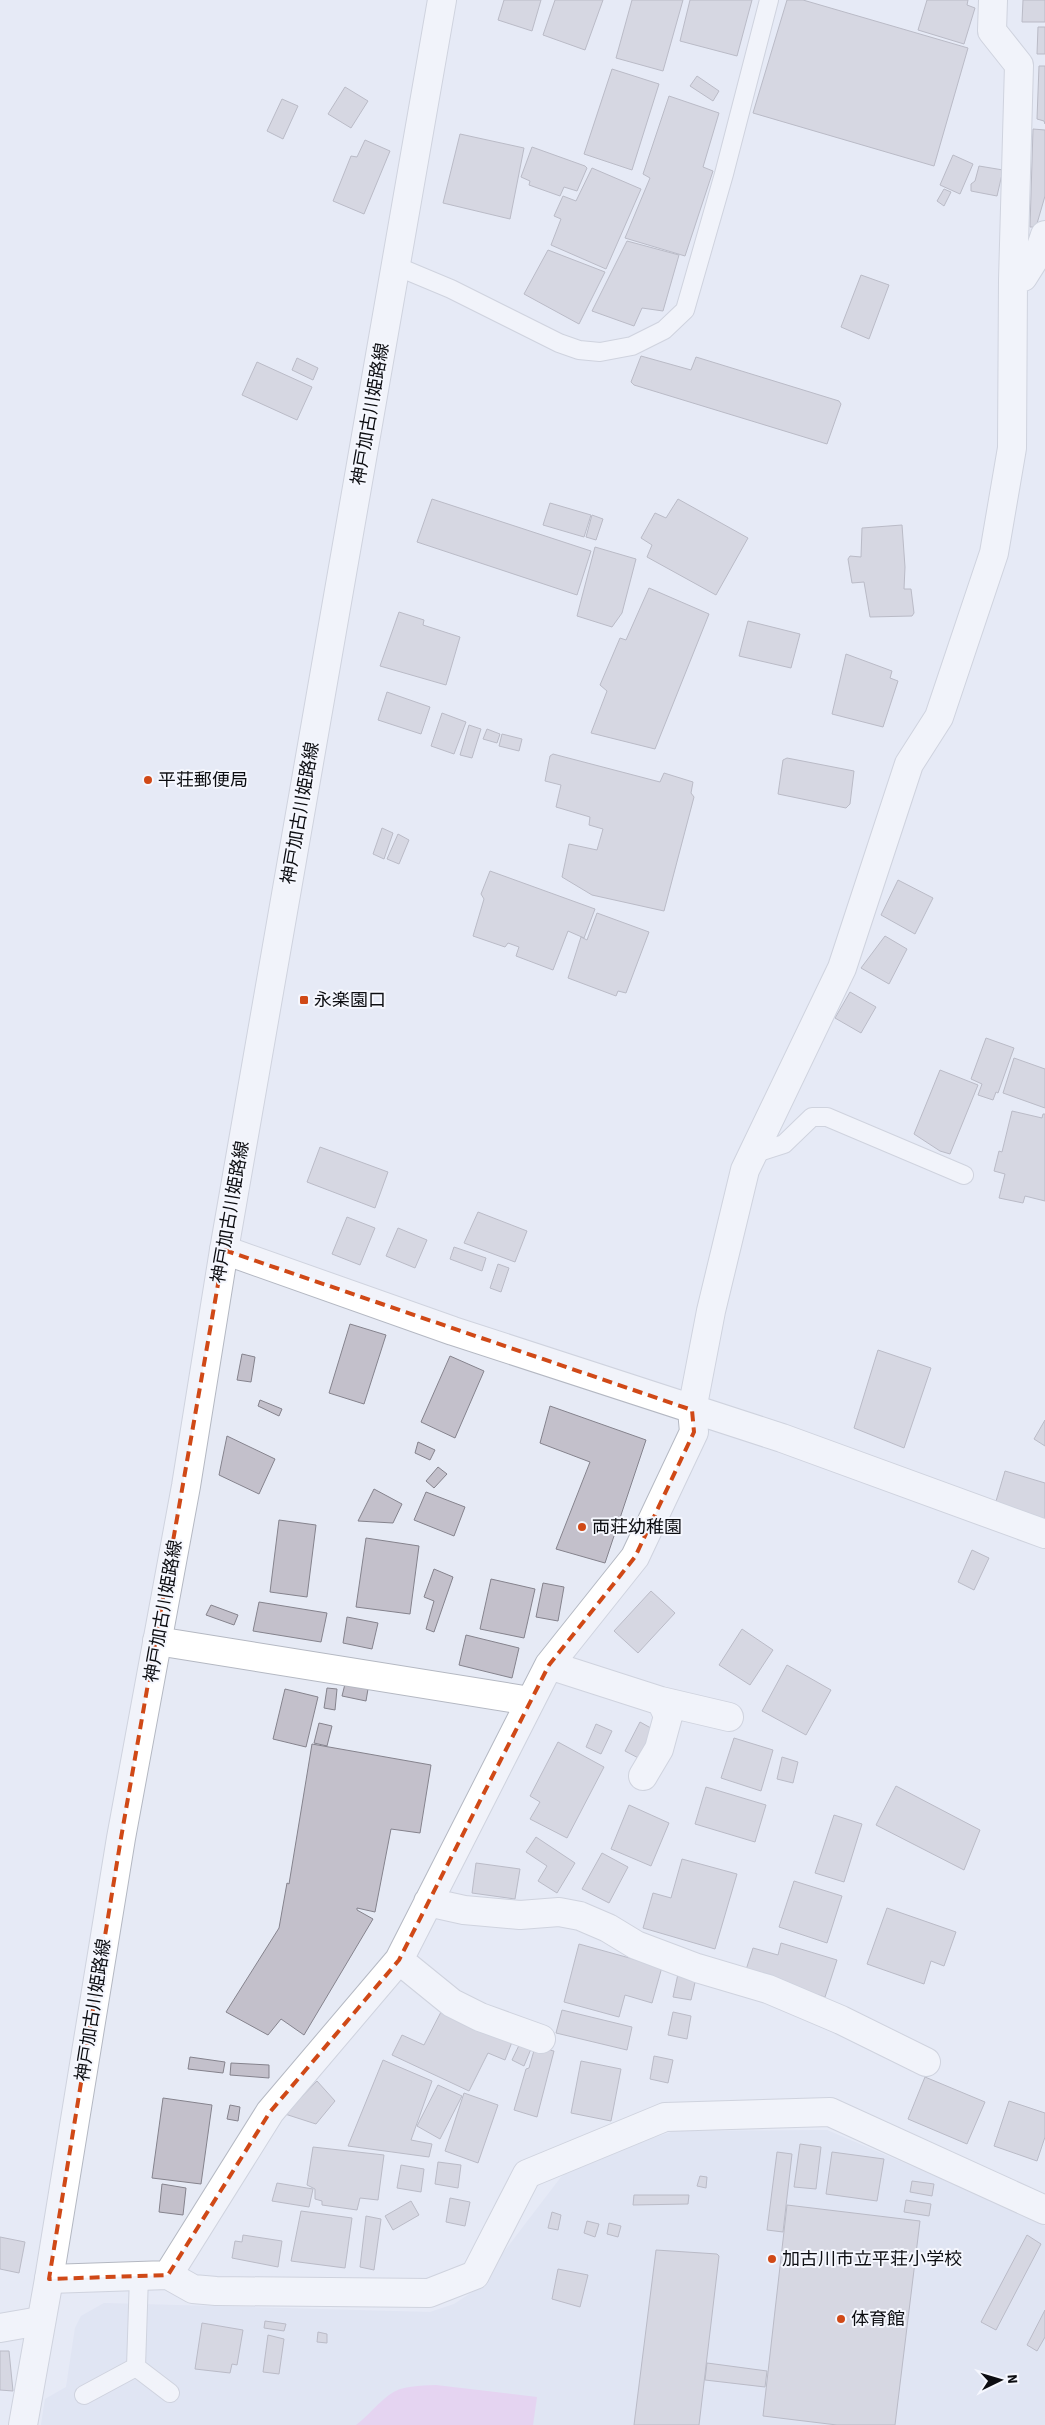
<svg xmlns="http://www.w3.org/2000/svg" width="1045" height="2425" viewBox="0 0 1045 2425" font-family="'Source Sans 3','Noto Sans JP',sans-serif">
<rect width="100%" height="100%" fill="#e6eaf5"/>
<path fill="#d9dff0" d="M827,2130L1017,2211L1045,2226V2425H41L45,2399L66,2387L75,2328L81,2316L104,2303L430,2312L454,2304L474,2291L561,2177L576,2164L674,2131Z"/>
<path fill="#e5baeb" d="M436,2385L537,2397L533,2425H356C368,2416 377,2404 389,2395C402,2385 420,2386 436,2385Z"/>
<path fill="#c3c0cb" stroke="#85838d" d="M504,0H541L532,31L498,20Z
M555,0H603L585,50L543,35Z
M632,0H683L663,71L616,58Z
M690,0H752L737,56L680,41Z
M787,0H803L968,48L934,166L753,113Z
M927,0H968L967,5L975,8L964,44L918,30Z
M1023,0H1045V22H1022Z
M1038,27H1045V54H1037Z
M1039,66H1045V124L1044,121L1037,119Z
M612,69L659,84L632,170L584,154Z
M697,76L719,91L713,101L690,86Z
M345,87L368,101L351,128L328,114Z
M669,96L719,113L703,167L713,171L685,256L625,238L650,178L643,174Z
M282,99L298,106L283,139L267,131Z
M1033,129L1045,130V196L1036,227H1030Z
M460,134L524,148L510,219L443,203Z
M365,140L390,151L364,214L333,201L351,156L357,157Z
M532,147L585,166L587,168L577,191L564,187L560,196L529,185L530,181L521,177Z
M953,155L973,164L960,194L940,185Z
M979,166L1003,170L997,196L971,191V184L975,181Z
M592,168L641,189L606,269L551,245L561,219L554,216L563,196L576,201Z
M944,189L951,192L944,206L937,201Z
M627,241L679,255L663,311L642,308L634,326L592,311Z
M548,250L605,272L579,324L524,294Z
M861,275L889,285L869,339L841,327Z
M641,356L691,370L696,357L839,401L841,404L827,444L634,385L631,382Z
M297,358L318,368L313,380L292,370Z
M257,362L312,387L297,420L242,395Z
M432,499L591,551L577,595L417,542Z
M678,499L748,538L716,595L647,557L652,545L641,538L655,513L666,518Z
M550,503L591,515L584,537L543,525Z
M592,515L603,519L596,540L586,537Z
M902,525L905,567L904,589H911L914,613L912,616L870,617L864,582L852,583L848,559L850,556L861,557L862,528Z
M595,547L636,559L622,613L612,627L577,616Z
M649,588L709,614L655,749L591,733L607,691L600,685L620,638L626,640Z
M399,612L424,620L423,625L460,637L446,685L380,666Z
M748,621L800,634L791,668L739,656Z
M846,654L892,671L890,678L898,681L883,727L832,714Z
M387,692L430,707L421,734L378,720Z
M442,713L466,722L454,754L431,746Z
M469,725L481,729L472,758L460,755Z
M487,729L500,734L497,743L483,739Z
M502,734L522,739L519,751L499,746Z
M553,754L660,782L664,773L693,782L691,793L694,797L664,911L592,895L562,877L569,844L597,850L603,829L589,825L590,817L556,807L561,785L545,781L550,756Z
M787,758L854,771L850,804L846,808L778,794L783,760Z
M382,828L393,833L384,859L373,854Z
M398,834L409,840L399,864L387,859Z
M490,871L595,909L584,938L568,931L553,970L516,956L519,947L508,943L505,947L473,936L484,899L481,894Z
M898,880L933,898L915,934L881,915Z
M597,913L649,932L626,993L618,991L616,996L568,978L581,937L587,940Z
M885,936L907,949L889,984L861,968Z
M850,992L876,1007L861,1033L835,1018Z
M986,1038L1014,1048L998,1093L996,1092L993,1100L978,1095L982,1084L971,1079Z
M1014,1058L1045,1069V1108L1003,1093Z
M940,1070L978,1085L950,1154L940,1151L914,1134Z
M1012,1111L1042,1118L1043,1114H1045V1201L1025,1196L1023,1203L999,1198L1005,1174L994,1171L999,1151L1002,1152Z
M320,1147L388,1172L375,1208L307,1182Z
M478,1212L527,1231L515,1262L464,1243Z
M347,1217L375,1228L360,1265L332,1254Z
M398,1228L427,1240L415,1268L386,1256Z
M454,1247L486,1258L482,1271L450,1259Z
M498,1264L509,1268L501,1292L490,1288Z
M350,1324L386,1335L364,1404L329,1393Z
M878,1350L931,1368L904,1448L854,1428Z
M242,1354L255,1357L251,1382L237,1380Z
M450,1356L484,1371L455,1438L421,1422Z
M260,1400L282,1409L279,1416L258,1406Z
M550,1406L646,1440L605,1563L556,1549L590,1462L540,1443Z
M1045,1420V1446L1034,1439Z
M227,1436L275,1459L259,1494L219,1475Z
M418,1442L435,1450L430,1460L415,1453Z
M438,1467L447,1474L434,1488L426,1481Z
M1005,1471L1045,1483V1525L994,1508Z
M374,1489L402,1504L393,1523L358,1521Z
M426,1492L465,1507L454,1536L414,1520Z
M279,1520L316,1525L307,1597L270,1592Z
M366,1538L419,1546L410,1614L356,1607Z
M972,1550L989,1558L974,1590L958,1582Z
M434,1569L453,1577L434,1632L426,1629L434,1601L424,1597Z
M491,1579L535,1589L524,1638L480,1629Z
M543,1583L564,1587L558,1621L536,1617Z
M651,1591L675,1613L638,1653L614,1631Z
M259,1602L327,1613L321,1642L253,1631Z
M211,1605L238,1615L234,1625L206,1615Z
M347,1617L378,1623L372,1649L343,1643Z
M742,1629L773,1650L750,1685L719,1665Z
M466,1635L519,1648L512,1678L459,1665Z
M787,1665L831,1690L806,1735L762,1711Z
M345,1684L368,1689L366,1701L342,1696Z
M327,1688L337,1689L335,1710L324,1708Z
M285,1689L318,1697L306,1747L273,1739Z
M640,1722L658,1732L644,1761L625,1751Z
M319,1723L332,1726L327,1746L314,1743Z
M596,1724L612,1731L601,1754L586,1747Z
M734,1738L773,1750L761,1791L721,1778Z
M558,1742L604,1767L567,1838L530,1819L540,1802L530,1796Z
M312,1744L431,1765L420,1833L391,1829L375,1912L357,1908V1910L373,1919L304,2035L281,2019L268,2035L226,2012L279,1928L287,1883L289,1884Z
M782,1757L798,1762L793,1783L777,1779Z
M896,1786L980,1830L964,1870L876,1825Z
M706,1787L766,1805L755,1842L695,1824Z
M629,1805L669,1823L651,1866L611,1849Z
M834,1815L862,1824L844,1882L815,1873Z
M536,1837L575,1863L557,1893L538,1881L547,1866L526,1852Z
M602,1853L628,1867L609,1903L582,1889Z
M682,1859L737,1874L715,1949L643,1928L653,1893L671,1898Z
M476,1863L520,1869L515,1899L472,1893Z
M794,1881L842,1896L827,1943L779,1927Z
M887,1908L956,1932L944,1966L931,1961L924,1984L867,1964Z
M781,1943L837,1960L825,1997L745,1973L753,1948L778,1955Z
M579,1944L662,1967L652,2003L625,1995L619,2017L564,2002Z
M678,1974L696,1978L691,2000L673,1997Z
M442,2010L512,2042L505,2060L488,2053L469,2091L392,2055L402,2035L424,2045Z
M562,2010L632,2027L627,2050L556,2033Z
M673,2012L691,2016L687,2039L668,2035Z
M522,2039L533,2044L524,2066L512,2060Z
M535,2047L554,2051L537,2117L514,2110L526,2069L529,2068Z
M654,2056L673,2060L668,2083L650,2079Z
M190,2057L225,2062L223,2073L188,2069Z
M383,2060L432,2081L411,2140L432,2144L429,2157L348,2146Z
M581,2061L621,2069L611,2121L571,2113Z
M231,2063L269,2065V2078L230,2075Z
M925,2077L985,2102L967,2144L908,2119Z
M317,2081L335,2101L316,2124L285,2114Z
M438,2085L462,2096L440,2139L417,2126Z
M464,2093L498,2105L478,2163L445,2151Z
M163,2098L212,2105L201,2184L152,2178Z
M1009,2101L1045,2113V2137L1037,2161L994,2146Z
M230,2105L240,2107L238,2121L227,2119Z
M800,2144L821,2147L816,2189L794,2187Z
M313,2147L384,2155L378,2200L360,2198L357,2210L322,2205V2201L315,2199V2189L307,2185Z
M777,2152L792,2154L783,2232L767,2230Z
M832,2152L884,2159L877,2201L826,2194Z
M438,2162L461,2165L458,2188L435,2184Z
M401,2165L424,2169L421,2192L397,2188Z
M700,2176L707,2177L706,2188L697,2186Z
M912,2181L934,2184L932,2196L910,2192Z
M277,2183L313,2189L309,2207L272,2201Z
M162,2184L186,2188L183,2215L159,2212Z
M634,2195H689L688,2204L633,2205Z
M450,2198L470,2202L465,2226L446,2222Z
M906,2200L931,2204L929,2216L904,2212Z
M411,2201L419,2215L393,2230L385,2216Z
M787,2205L920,2221L895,2425H837L763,2416Z
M301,2211L352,2218L345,2268L291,2261Z
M552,2212L561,2215L558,2230L548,2228Z
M366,2216L381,2219L374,2270L360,2267Z
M587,2221L599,2224L595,2237L584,2233Z
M609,2223L621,2226L618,2237L607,2234Z
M243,2235L282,2241L278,2267L232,2258L235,2241L242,2242Z
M1027,2235L1041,2244L996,2330L981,2322Z
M0,2237L25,2242L19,2273L0,2269Z
M656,2250L717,2254L719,2256L699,2425H634Z
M558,2269L588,2275L580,2307L552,2299Z
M1045,2310V2337L1037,2351L1027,2345Z
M265,2321L286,2324L284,2331L264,2328Z
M202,2323L243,2330L237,2365L232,2364L230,2373L195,2369Z
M318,2332L327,2334V2343L317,2342Z
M268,2335L284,2339L279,2374L263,2372Z
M0,2351H9L13,2391L0,2390Z
M707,2363L767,2371L765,2387L705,2380Z"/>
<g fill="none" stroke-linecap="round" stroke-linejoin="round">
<defs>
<path id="lane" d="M396,266L451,289L559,343L579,350L600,352L632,346L664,330L685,310L724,174L769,0
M753,1154L784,1144L812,1117H827L964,1175
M136,2367L170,2393
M84,2395L136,2367L139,2276"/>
<path id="street" d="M1013,280L1023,277L1040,250L1045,235
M224,1250L453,1331L782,1438L1045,1534
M157,1641L530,1701
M549,1665L661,1701L729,1717
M643,1776L659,1749L668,1716L661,1701
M428,1902L464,1910L520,1915L559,1912L580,1916L608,1928L636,1945L697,1968L768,1989L841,2020L926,2062
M399,1960L452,2003L480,2017L541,2039
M168,2275L270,2112L399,1960L549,1665L635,1557L694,1432L692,1410L711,1311L745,1170L842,968L909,764L939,717L994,553L1012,448L1013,280L1019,65L992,31L993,0
M49,2279L168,2275L193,2289L216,2291L429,2293L475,2275L527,2174L665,2117L830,2112L1045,2210
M0,2328L40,2321"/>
<path id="primary" d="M23,2425L49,2279L121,1838L186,1486L224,1250L442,0"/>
</defs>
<use href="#lane" stroke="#b4b8c2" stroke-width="20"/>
<use href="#street" stroke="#b4b8c2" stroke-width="30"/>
<use href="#primary" stroke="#b4b8c2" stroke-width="30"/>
<use href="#lane" stroke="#fff" stroke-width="18"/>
<use href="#street" stroke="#fff" stroke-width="28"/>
<use href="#primary" stroke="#fff" stroke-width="28"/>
</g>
<path d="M0 0H1045V2425H0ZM224,1250L692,1410L694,1432L635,1557L549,1665L399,1960L270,2112L168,2275L49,2279L121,1838Z" fill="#e6eaf5" fill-opacity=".55" fill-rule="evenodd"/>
<path fill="none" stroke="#d04917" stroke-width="4" stroke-dasharray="10 6" stroke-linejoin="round" d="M224,1250L692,1410L694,1432L635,1557L549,1665L399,1960L270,2112L168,2275L49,2279L121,1838Z"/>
<g fill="#d04917" stroke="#f5f7fe" stroke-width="2">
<circle cx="148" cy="780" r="5"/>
<rect x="299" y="995" width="10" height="10" rx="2.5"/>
<circle cx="582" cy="1527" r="5"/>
<circle cx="772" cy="2259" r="5"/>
<circle cx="841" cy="2319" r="5"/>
</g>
<g text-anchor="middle" stroke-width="4" stroke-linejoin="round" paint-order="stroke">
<g font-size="18" fill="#0c0d11" stroke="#f5f7fe">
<text transform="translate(370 414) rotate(-80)" y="6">神戸加古川姫路線</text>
<text transform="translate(300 813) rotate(-80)" y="6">神戸加古川姫路線</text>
<text transform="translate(230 1212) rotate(-80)" y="6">神戸加古川姫路線</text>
<text transform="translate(163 1611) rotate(-80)" y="6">神戸加古川姫路線</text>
<text transform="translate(93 2010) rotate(-81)" y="6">神戸加古川姫路線</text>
</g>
<g font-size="18" fill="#0c0d11" stroke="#f5f7fe" text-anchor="start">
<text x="158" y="786">平荘郵便局</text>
<text x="314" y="1006">永楽園口</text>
<text x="592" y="1533">両荘幼稚園</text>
<text x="782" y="2265">加古川市立平荘小学校</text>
<text x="851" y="2325">体育館</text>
</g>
</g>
<g transform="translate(1000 2380) rotate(85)" stroke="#f5f7fe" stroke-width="4" paint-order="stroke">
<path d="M0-4L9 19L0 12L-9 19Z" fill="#0c0d11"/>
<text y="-8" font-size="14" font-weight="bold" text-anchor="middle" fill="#0c0d11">N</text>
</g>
</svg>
